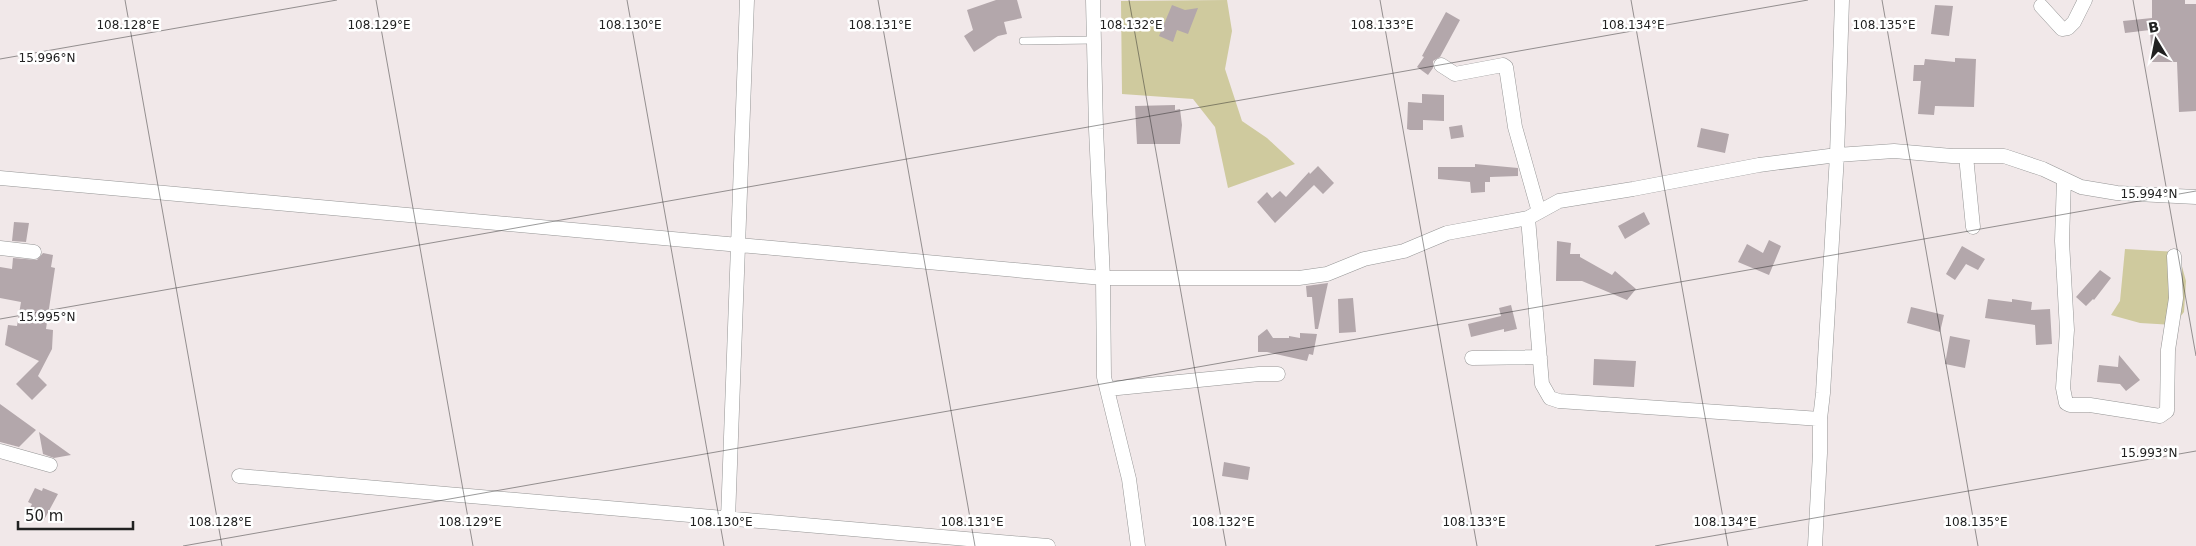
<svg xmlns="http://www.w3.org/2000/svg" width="2196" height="546" viewBox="0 0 2196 546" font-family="'DejaVu Sans',sans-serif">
<rect width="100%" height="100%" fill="#f1e8e9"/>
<path fill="#cfca9e" d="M1227,0L1232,31L1225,69L1242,121L1267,138L1295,164L1228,188L1215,127L1193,99L1122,94L1121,1Z
M2125,249L2178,252L2186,281L2184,312L2174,325L2140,323L2111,315L2120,301Z"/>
<path fill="#b3a7ab" d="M996,0H1017L1022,18L1004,22L1007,34L998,36L974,52L964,36L973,30L967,10Z
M2152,0H2185V4H2196V111L2179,112L2177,62H2152L2150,30L2125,33L2123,21L2152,18Z
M1172,5L1185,10L1198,8L1188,34L1177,30L1173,42L1159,36Z
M1935,5L1953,6L1949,36L1931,34Z
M1446,12L1460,20L1440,57L1433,61V68L1428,75L1417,67L1424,57L1422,56Z
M1955,58L1976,59L1974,107L1935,106L1934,115L1918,114L1921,81H1913L1914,65H1924L1925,59L1955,62Z
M1422,94L1444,95V121L1423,120V130H1410L1407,129L1408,102L1422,103Z
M1175,105V110L1180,109L1182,125L1180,144H1137L1135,106Z
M1462,125L1464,137L1451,139L1449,127Z
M1701,128L1729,134L1725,153L1697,147Z
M1475,164L1518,168V176L1490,177V182H1485V192L1471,193L1470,182L1438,179V167H1475Z
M1318,166L1334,183L1323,194L1314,185L1275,223L1257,202L1267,192L1272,198L1280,191L1286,197L1309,172L1310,174Z
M1644,212L1650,224L1625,239L1618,226Z
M14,222L29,223L26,242L12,241Z
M1769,240L1781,246L1769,275L1738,262L1747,244L1763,253Z
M1557,241L1571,243L1570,254H1580V257L1612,275L1615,271L1636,289L1627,300L1582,281H1556Z
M1962,246L1985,259L1978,270L1966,264L1955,280L1946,274Z
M43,253L53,255L51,267L55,268L46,329L53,330L52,349L38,376L47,385L32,400L16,384L39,361L5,345L8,325L17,326L21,302L0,298V267L12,269L13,258L37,260Z
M2100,270L2111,278L2094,300L2093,299L2086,306L2076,297Z
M1328,283L1318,329H1315L1312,297H1307L1306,286Z
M1353,298L1356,332L1339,333L1338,299Z
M1988,299L2012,302V299L2032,302L2031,310L2050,309L2052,344L2036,345L2035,325L1985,318Z
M1511,305L1517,329L1504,332V329L1471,337L1468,324L1501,316L1499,308Z
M1911,307L1944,315L1940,332L1907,323Z
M1267,329L1273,338H1289V336L1300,338V333L1317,334L1313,355L1309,354L1307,361L1267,352H1258V336Z
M1950,336L1970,340L1965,368L1945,364Z
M2119,355L2140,380L2126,391L2120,384L2097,382L2099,365L2118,367Z
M1594,359L1636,361L1634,387L1593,385Z
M0,404L36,430L19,447L0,442Z
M39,432L71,455L54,458L43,454Z
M1224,462L1250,467L1248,480L1222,476Z
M35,488L42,491L43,488L58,494L44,520L28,512L32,504L28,502Z"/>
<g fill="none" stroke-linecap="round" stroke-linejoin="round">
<defs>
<path id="service" d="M1023,41L1094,40"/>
<path id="minor" d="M1093,0L1096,129L1103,278L1104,377L1129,479L1138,546
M2041,6L2062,29L2068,28L2074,22L2085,0
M1441,65L1455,74L1503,65L1506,67L1515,127L1539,212
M1966,156L1973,227
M0,178L1103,278H1299L1327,274L1364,259L1404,251L1447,233L1528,218L1559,201L1633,189L1759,165L1837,155L1894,151L1952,156H2004L2043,169L2081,187L2117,193L2196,197
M2064,179L2062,241L2067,330L2063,388L2066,403L2070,405H2090L2160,416L2167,411L2168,350L2176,298L2174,256
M1528,218L1542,384L1550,398L1559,401L1820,419
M0,248L34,252
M1472,358L1540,357
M1108,389L1259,374H1278
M0,451L50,465
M239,476L1048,546
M728,519L747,0
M1815,546L1820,453V419L1823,393L1837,155L1842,0"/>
</defs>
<use href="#service" stroke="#959595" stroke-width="8"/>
<use href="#minor" stroke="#959595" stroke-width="15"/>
<use href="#service" stroke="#fff" stroke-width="7"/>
<use href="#minor" stroke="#fff" stroke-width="14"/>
</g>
<path fill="none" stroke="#212121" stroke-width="1" stroke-opacity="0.45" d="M125,0L222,546M376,0L473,546M627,0L724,546M878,0L975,546M1129,0L1226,546M1380,0L1477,546M1631,0L1728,546M1882,0L1978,546M2133,0L2196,356M0,59L337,0M0,319L1808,0M183,546L2196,191M1655,546L2196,451"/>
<g font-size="12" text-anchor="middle" fill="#212121" stroke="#fff" stroke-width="5" stroke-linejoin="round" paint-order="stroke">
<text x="128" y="29">108.128°E</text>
<text x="379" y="29">108.129°E</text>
<text x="630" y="29">108.130°E</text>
<text x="880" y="29">108.131°E</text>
<text x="1131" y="29">108.132°E</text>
<text x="1382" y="29">108.133°E</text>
<text x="1633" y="29">108.134°E</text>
<text x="1884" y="29">108.135°E</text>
<text x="47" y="62">15.996°N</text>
<text x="2149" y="198">15.994°N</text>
<text x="47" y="321">15.995°N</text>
<text x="2149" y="457">15.993°N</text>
<text x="220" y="526">108.128°E</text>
<text x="470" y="526">108.129°E</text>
<text x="721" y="526">108.130°E</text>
<text x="972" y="526">108.131°E</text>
<text x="1223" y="526">108.132°E</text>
<text x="1474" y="526">108.133°E</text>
<text x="1725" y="526">108.134°E</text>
<text x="1976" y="526">108.135°E</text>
</g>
<g transform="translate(2156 40) rotate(350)" stroke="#ffffff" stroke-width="4" paint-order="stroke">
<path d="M0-4L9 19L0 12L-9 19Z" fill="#212121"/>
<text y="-8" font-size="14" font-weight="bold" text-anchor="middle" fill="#212121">B</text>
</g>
<path d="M18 521v8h115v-8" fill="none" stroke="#212121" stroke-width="2.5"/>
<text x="25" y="521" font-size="15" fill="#212121" stroke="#ffffff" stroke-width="4" paint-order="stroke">50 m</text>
</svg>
